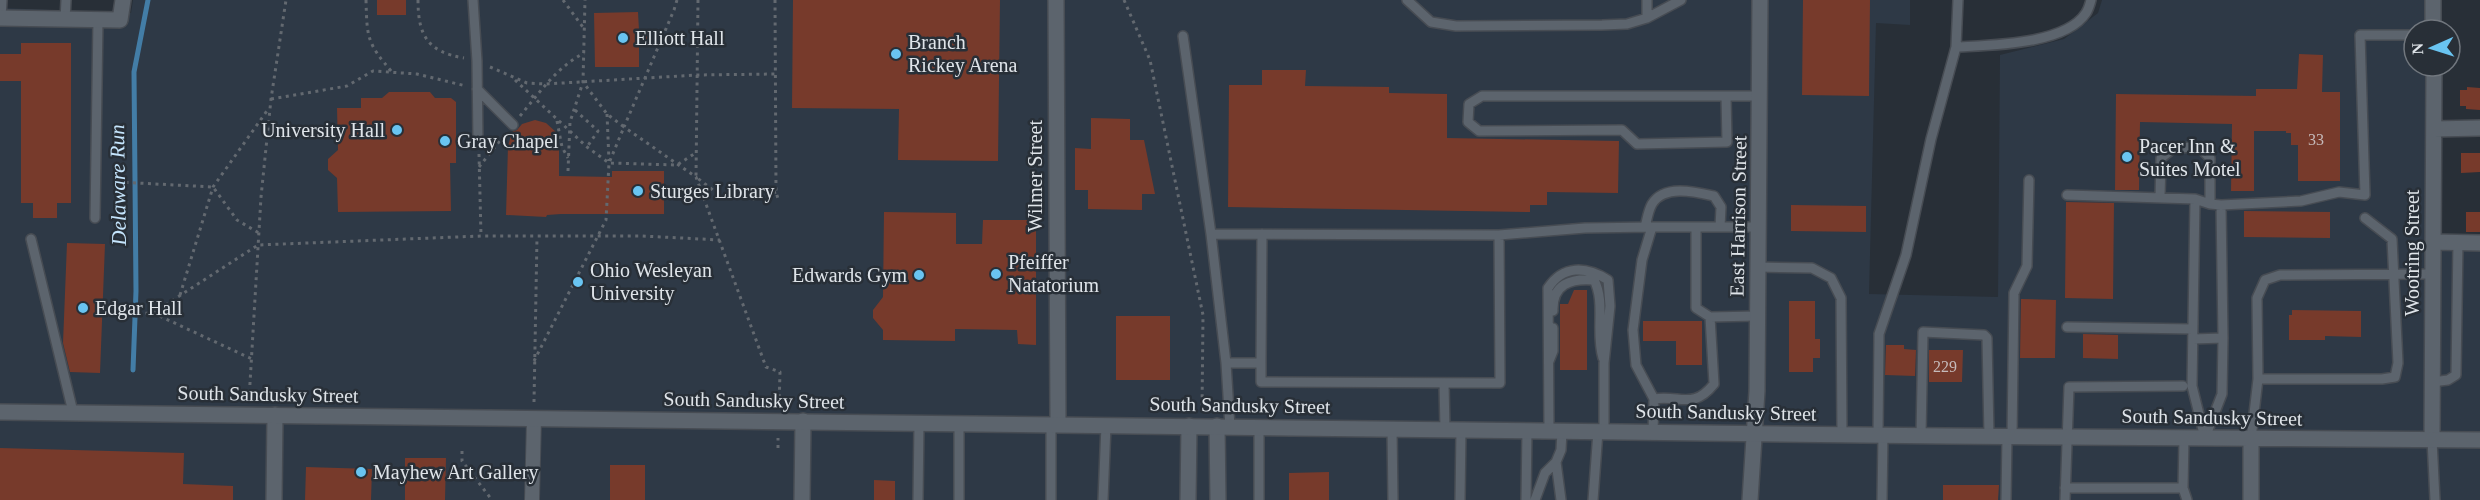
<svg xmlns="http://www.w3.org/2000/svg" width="2480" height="500" viewBox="0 0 2480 500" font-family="'Times New Roman',serif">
<rect width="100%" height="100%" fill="#282f37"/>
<path fill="#2e3946" d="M133,0H1910V25L1876,23L1869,294L1998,297L2000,55L2064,39L2098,13L2102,0H2428V30H2414V66H2428L2430,234H2480V500H0V8L131,13Z"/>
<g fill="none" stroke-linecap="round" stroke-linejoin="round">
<path stroke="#437da6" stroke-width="5" d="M133,370L136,291L134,72L148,0"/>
</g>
<path fill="#773a2b" d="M377,0H406V15H377Z
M793,0H1000L998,161L898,160L899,109L792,108Z
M1803,0H1870L1869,96L1802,95Z
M638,12L639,30H651V46H639V67H595L594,13Z
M21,43H71V203H57V218H33V203H21V81H0V54H21Z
M2299,54L2323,55L2322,92H2340V181H2298V145H2291V133H2286V131H2254V191H2231L2232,124L2140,122L2139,190H2115L2116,94L2256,96V89H2297Z
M1262,70H1306L1305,86L1389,87V93L1447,94V138L1619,141L1618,193L1547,192V205H1530V212L1228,207L1229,85H1262Z
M2467,87L2480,88V110L2466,109V106H2460V90H2467Z
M389,92H430L435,98H451L456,102V163H450L451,211L338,212L337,178L328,170V159L338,150L337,108H361V98H382Z
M1091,118L1130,119V140H1144L1155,194H1142V210L1088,209V190H1075V148L1091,149Z
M535,120L546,123L556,132L559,144V176L612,177V171H664V214H561L547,215L546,217L506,215L508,146L512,132L517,130L522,124Z
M2461,153H2480V172L2461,173Z
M2066,202L2114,203L2113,299L2065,298Z
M1791,205L1866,206V232L1791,231Z
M2244,211L2330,212V238L2244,237Z
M884,212L956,213V244H982L983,220H1036V345L1018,344L1017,330L955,329V341L883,340V330L873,318V310L883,297Z
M2466,212H2480V232H2466Z
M67,243L105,244L100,373L70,372L63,343Z
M1574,290H1587V370H1560V304H1568Z
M2021,299L2056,300L2055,358H2020Z
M1789,301H1815V339H1820V358H1813V372H1789Z
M2292,310L2361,311V337L2325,336V340H2289V315H2292Z
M1116,316H1170V380H1116Z
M1643,321H1702V365H1676V341H1643Z
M2083,334L2118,335V359L2083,358Z
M1886,345H1904V349L1916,350L1915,376L1885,375Z
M1929,350H1963L1962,382H1929Z
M0,448L184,453L183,484L233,486V500H0Z
M405,458H446L445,500H405Z
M610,465H645V500H610Z
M306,467L372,469L371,500H305Z
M1329,472V500H1289V473Z
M874,480L895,481V500H874Z
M1943,485H1999L1998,500H1943Z"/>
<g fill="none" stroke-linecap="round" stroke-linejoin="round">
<defs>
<path id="service" d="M473,0L477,61L478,142
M1407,0L1431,22L1456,26L1602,25L1627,24L1647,18
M1647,0V18L1681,0
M1,18L2,0
M65,20L66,0
M1183,36L1211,234
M1956,47L1958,0
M477,89L513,125
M1726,97L1727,142L1637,144L1622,130L1479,131L1468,122L1469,104L1482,96H1760
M2067,195L2195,199L2210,204L2221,205L2301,201L2339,192L2365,195L2360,35H2414
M2160,197L2161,158L2174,148L2199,147L2210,158V204
M2195,199L2192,386L2205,438
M95,218L98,20
M1645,227C1647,220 1648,211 1652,204C1664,184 1696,192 1714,196L1721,207L1720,227
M1696,227V308L1710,317L1757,316
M31,239L73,412
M1757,267L1812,268L1831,278L1841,298L1842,434
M1553,311C1552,284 1571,278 1594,280C1606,303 1595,332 1603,358
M2067,327L2193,329
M2193,339L2223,338
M1549,361L1553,351V328
M1226,363H1261V382L1500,383L1499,235
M1261,363L1262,234
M2258,379H2382L2395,377L2398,363L2392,239L2365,218
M2432,382L2448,380L2456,375L2458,242
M1444,383L1445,429
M1654,399C1681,395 1693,410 1714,384L1710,317
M959,423V500
M1230,427L1226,363L1211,234L1499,235L1585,228L1652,227
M1259,427V500
M1392,429L1393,500
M1549,431L1548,288C1563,265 1586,266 1608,280L1610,306L1604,363V431
M1653,432L1654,399L1636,365L1633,330L1642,260L1652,227H1758
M1878,434L1879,334L1906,255L1931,139L1956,47C1990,45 2065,45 2086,13C2088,10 2090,4 2091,0
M1921,435L1923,332L1984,335L1987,338L1989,436
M2012,436L2014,293L2027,266L2029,180
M2205,438L2222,394L2223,338L2221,205
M2251,439L2258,379L2257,298L2265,280L2280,275L2432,274
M2432,440L2435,500
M2065,488H2183L2187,500
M2183,488L2184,438
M918,500L919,423
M1051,500V424
M1103,500L1106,425
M1460,500L1461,430
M1526,500L1527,430
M1535,500L1545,473L1556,462
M1561,500L1556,462L1561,450L1562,431
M1593,500L1598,431
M1882,500L1883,434
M2006,500L2007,436
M2065,500L2069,387L2183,386"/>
<path id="pedestrian" d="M532,500L534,419"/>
<path id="minor" d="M1056,0L1058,424
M2433,0V30
M0,18L120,20L123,0
M2434,129L2480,128
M2433,242L2480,243
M1217,426L1218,500
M2432,440L2434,66
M274,500L275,415
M802,500L803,421
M1188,500L1189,426
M1750,500L1757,391L1760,0"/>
<path id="tertiary" d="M0,412L1946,436L2480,440
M2251,439V500"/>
</defs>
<use href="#service" stroke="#474c53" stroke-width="12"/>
<use href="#pedestrian" stroke="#474c53" stroke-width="16"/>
<use href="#minor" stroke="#474c53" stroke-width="18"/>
<use href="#tertiary" stroke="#474c53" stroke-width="18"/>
<path stroke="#636970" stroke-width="3" stroke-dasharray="3 4.5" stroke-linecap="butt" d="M366,0C367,38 367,43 392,72
M418,0C418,36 428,52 464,58
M563,0L585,30
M677,0L674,10L624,127L696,177L766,367L780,372L779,407
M698,0L696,177L718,194L753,199L776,192
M775,0L776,192L779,202
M1124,0L1150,60L1203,315L1202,410
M490,67L527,83L546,84L697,75L775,74
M515,80L587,147L609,163L677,165L697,152
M271,99L347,86L373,71L417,74L466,86
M575,110L598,131L587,147
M607,114L609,161
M520,116C540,92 556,68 584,53
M557,121L562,147L568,158
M479,154L481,236
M479,167L506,133
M568,171L570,122L583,82L585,0
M118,182L213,187L237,220L259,233
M180,295L213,187L269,108
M153,313L258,245L481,236H642L720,240
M108,315L153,313L252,359
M534,361L606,220L609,163L624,127L607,114L583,82
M249,400L261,197L271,99L286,0
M534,402L537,237
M778,448V438
M462,451V461L492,500"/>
<use href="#service" stroke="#5c646d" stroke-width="9"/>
<use href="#pedestrian" stroke="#5c646d" stroke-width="14"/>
<use href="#minor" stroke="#5c646d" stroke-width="15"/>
<use href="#tertiary" stroke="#5c646d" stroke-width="15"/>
</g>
<g fill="#69c4f1" stroke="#282f37" stroke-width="2">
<circle cx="623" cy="38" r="6"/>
<circle cx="896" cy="54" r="6"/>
<circle cx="397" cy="130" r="6"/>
<circle cx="445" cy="141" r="6"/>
<circle cx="2127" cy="157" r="6"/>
<circle cx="638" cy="191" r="6"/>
<circle cx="996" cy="274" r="6"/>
<circle cx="919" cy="275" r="6"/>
<circle cx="578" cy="282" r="6"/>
<circle cx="83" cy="308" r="6"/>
<circle cx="361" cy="472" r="6"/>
</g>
<g text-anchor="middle" stroke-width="5" stroke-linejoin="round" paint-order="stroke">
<g font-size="16" fill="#c5baba">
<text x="2316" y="145">33</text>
<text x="1945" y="372">229</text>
</g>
<g font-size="20" fill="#dfe4e9" stroke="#282f37" text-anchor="start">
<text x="635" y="45">Elliott Hall</text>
<text x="908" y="49">Branch<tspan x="908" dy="23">Rickey Arena</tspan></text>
<text x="385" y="137" text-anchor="end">University Hall</text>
<text x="457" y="148">Gray Chapel</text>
<text x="2139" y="153">Pacer Inn &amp;<tspan x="2139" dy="23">Suites Motel</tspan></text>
<text x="650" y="198">Sturges Library</text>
<text x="1008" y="269">Pfeiffer<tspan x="1008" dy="23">Natatorium</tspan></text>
<text x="590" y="277">Ohio Wesleyan<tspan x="590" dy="23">University</tspan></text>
<text x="907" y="282" text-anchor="end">Edwards Gym</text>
<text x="95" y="315">Edgar Hall</text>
<text x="373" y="479">Mayhew Art Gallery</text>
</g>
<g font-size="20" fill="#dfe4e9" stroke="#282f37">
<text transform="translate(1035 176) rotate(-90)" y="7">Wilmer Street</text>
<text transform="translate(1738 216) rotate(-89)" y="7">East Harrison Street</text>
<text transform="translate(2412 253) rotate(-90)" y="7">Wootring Street</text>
<text transform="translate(268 394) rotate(1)" y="7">South Sandusky Street</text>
<text transform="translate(754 400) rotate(1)" y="7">South Sandusky Street</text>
<text transform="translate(1240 405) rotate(1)" y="7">South Sandusky Street</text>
<text transform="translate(1726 412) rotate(1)" y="7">South Sandusky Street</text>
<text transform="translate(2212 417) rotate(1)" y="7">South Sandusky Street</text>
</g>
<g font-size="21" font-style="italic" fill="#c5e5fd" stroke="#282f37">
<text transform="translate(118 185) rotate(-91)" y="7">Delaware Run</text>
</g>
</g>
<g transform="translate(2432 48) rotate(267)"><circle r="28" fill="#282f37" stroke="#71777e" stroke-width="1.5"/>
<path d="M0-4.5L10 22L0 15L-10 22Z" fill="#69c4f1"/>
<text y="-9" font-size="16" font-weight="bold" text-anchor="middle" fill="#dfe4e9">N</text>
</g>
</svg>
